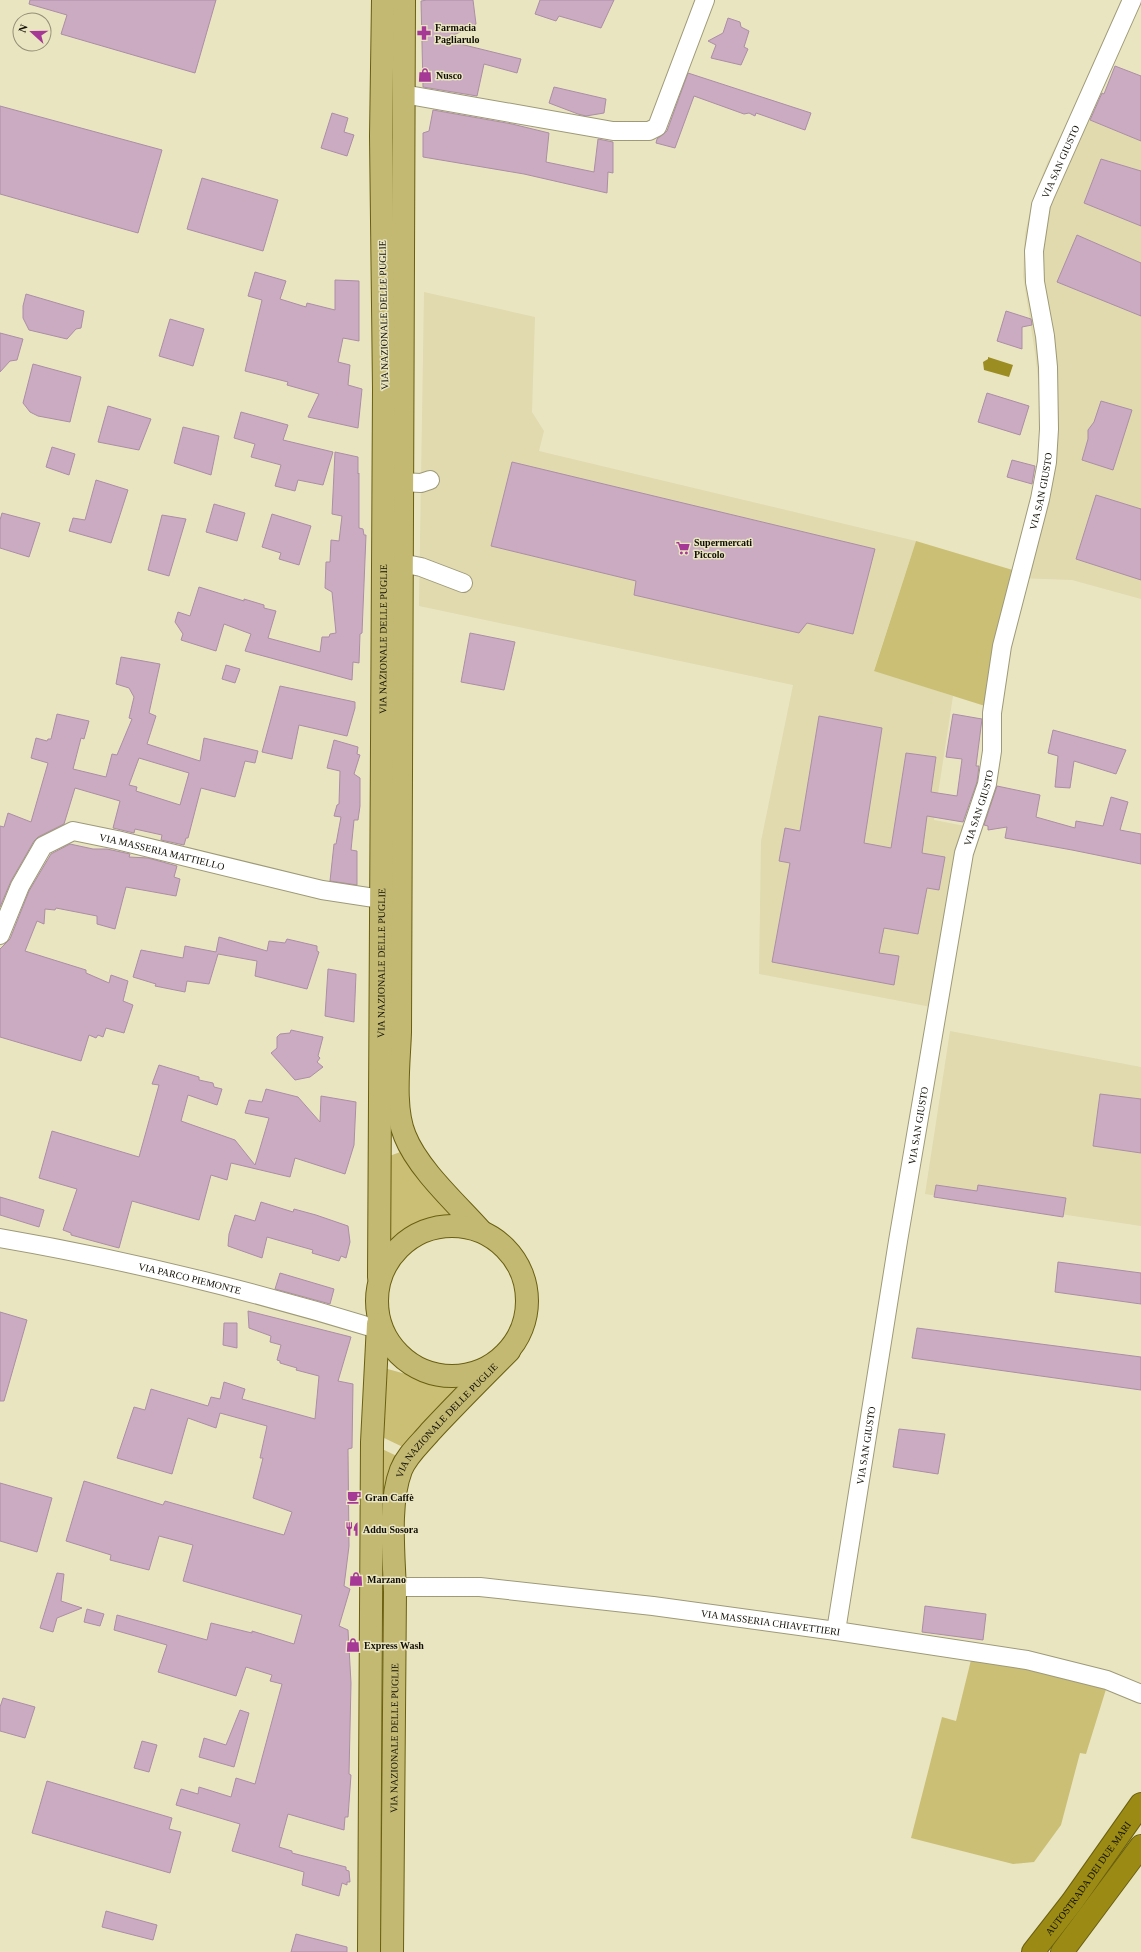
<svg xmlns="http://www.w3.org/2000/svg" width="1141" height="1952" viewBox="0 0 1141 1952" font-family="'Times New Roman',serif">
<rect width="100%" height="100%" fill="#eae5c1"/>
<path fill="#e0daae" d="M1072,113L1141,141V599L1072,580L1014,578L1035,489L1040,452L1042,413L1035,353L1023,276L1025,233L1033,200L1047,163Z
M424,292L535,317L532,412L544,431L539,451L916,541L874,670L953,696L934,820L965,826L931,1007L759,974L761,841L793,685L419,606Z
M950,1031L1141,1067V1226L925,1194Z"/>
<path fill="#cabf75" d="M916,541L1016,571L985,706L874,671Z
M403,1151L462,1219C432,1218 408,1227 387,1249L384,1158Z
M384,1368L435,1382L462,1384L405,1448L382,1437Z
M382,1449L399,1457L382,1536Z
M971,1660L1017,1665L1107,1686L1086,1754L1080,1753L1061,1825L1034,1862L1013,1864L911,1838L942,1717L956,1721Z"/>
<path fill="#9c8d23" d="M988,357L1013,365L1009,377L984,370L983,362L988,359Z"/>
<path fill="#caabc2" stroke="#ac8ea5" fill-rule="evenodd" d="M30,0H216L195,73L61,34L67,15L29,4Z
M427,0H473L476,24L444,40L521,59L517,73L484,64L477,96L423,87L421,1Z
M540,0H614L601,28L559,16L556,21L535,14Z
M728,18L740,22L741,27L749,31L744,47L748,49L741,65L711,58L716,45L708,41L723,33Z
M1115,66L1141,76V141L1090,120L1102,93L1104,94Z
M688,73L811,113L805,130L756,113L755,116L749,113L744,114L694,96L675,148L656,143L657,139L667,131Z
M554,87L606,99L604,113L586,116L578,114L549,103Z
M0,106L162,150L138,233L0,194Z
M433,110L512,124L549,133L546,162L594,172L598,139L613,142V173L608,172L607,193L524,174L423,157V133L429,131Z
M332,113L348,118L344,132L354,135L347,156L321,148Z
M1101,159L1141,171V226L1084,203Z
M202,178L278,200L263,251L187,229Z
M1077,235L1141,263V316L1057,282Z
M255,272L286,281L280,299L306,307L307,303L335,310V280L359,281V341L343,338L338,362L350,365L348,385L362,389L358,428L308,417L319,394L287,385L288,382L245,371L262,300L248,296Z
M26,294L84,311L81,328L76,329L67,339L29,330L23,318V306Z
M1006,311L1031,319L1032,325L1022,327V349L997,341Z
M170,319L204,329L193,366L159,356Z
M0,333L23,339L17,360L10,361L0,372Z
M33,364L81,377L70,422L38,416L30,412L23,403Z
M987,393L1029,406L1020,435L978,422Z
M1101,401L1132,410L1113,470L1082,460L1088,439V430L1094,422Z
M108,406L151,419L139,450L98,442Z
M241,412L288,425L283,440L333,452L323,485L298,480L295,491L275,486L281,465L251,457L255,444L234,438Z
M183,427L219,436L211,475L174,463Z
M52,447L75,454L69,475L46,467Z
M335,452L358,457V474L359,473V528L363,529L364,535H366L362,633L360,634L359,663L353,662L352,680L245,651L251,634L224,624L216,651L181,640L183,634L175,622L178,612L190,616L199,587L244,601V599L264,605V608L276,611L268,638L320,652L322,637H329L330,634L336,633L332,592L325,588L326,562H330L331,540L339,541L342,516L332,514Z
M1012,460L1035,466L1032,484L1007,477Z
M512,462L875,549L853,634L807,623L799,633L634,595L636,581L491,546Z
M96,480L128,490L111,543L69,531L73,518L85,520Z
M1096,495L1141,509V580L1076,559Z
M214,504L245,513L237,541L206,532Z
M2,513L40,523L29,557L0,548V520Z
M272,514L311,526L299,565L279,559L281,553L262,547Z
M162,515L186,519L169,576L148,570Z
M470,633L515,642L504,690L461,682Z
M121,657L160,664L149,713L156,716L147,744L200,761L204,738L258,751L255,763L245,761L235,797L201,788L188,838H186L184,845L161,840L162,835L135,829L134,833L113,828L120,801L75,788L64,824L38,837L34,841L11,881L0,907V826L4,827L8,813L31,822L48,763L31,758L36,738L47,741L48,739H51L57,714L89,721L84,739L81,738L73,769L106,777L112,754L117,755L132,719L129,718L134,697L129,688L116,684ZM139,758L189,773L180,805L136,791L137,787L129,785Z
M226,665L240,669L235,683L222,679Z
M280,686L355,702V708L347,736L299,725L292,759L262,752Z
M953,714L982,719L976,766H979L977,782L963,822L927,816L922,853L945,857L939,890L927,888L918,934L884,928L879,953L899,956L894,985L772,962L790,863L779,861L785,828L800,831L819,716L882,728L864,843L891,848L906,753L936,757L931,792L957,796L962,759L946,757Z
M1053,730L1126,750L1116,774L1074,761L1070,788L1055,787L1058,756L1048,753Z
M334,740L358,747L357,754L360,755L354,774L360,778V806L358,820H354L351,850L357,851V885L330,881L334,844H336L341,817L334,816L337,805L339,804L340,771L327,768Z
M997,786L1040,795L1036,817L1075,828L1076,821L1103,826L1111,797L1128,802L1120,830L1141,834V864L1072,850L1005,838L1007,827L988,830V826L984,825Z
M70,844L93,849H107L130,854L129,857L148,858L177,866L174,877L180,879L176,896L126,887L115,929L97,924V916L56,908L55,910L45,909L44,924L37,921L25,951L86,970V973L109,983L111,975L128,981L123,1001L133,1005L124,1033L106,1028L103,1037L98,1035L96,1038L89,1035L81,1061L0,1037V949L10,939L29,891L51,854Z
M219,937L267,951L269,941L285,943L287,939L317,946V951L319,952L307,989L255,976L257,961L218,954L209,984L187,981L185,992L155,986L156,984L133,977L141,950L183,958L185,946L216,952Z
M328,969L356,974L354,1022L325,1016Z
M291,1030L323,1037L318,1056L320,1058L317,1062L323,1067L310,1077L295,1080L271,1053L277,1048V1037L280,1034L290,1033Z
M159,1065L199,1077V1080L213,1083L214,1087L222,1089L217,1105L188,1095L181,1121L235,1140L255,1165L269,1118L245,1113L249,1100L262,1102L266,1089L298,1097L320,1122L321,1096L356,1102L354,1145L345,1174L295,1158L290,1177L231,1163L227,1180L211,1175L199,1220L132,1201L119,1248L71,1235V1233L63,1230L77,1189L39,1178L52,1131L139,1157L159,1085L152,1084Z
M1100,1094L1141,1099V1153L1093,1146Z
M936,1185L977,1191L978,1185L1066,1198L1063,1217L934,1197Z
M0,1197L44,1210L39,1227L0,1215Z
M261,1202L293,1212L294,1209L316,1215L348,1226L350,1242L346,1258L341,1256L339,1261L312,1253L313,1250L267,1237L262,1258L228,1246L229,1234L235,1215L255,1221Z
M1058,1262L1141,1273V1304L1055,1292Z
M280,1273L334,1289L330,1304L275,1289Z
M248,1311L351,1337L338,1381L353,1384L352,1448L348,1449L349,1546L344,1586L350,1589L339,1626L348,1630L351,1683L349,1774L351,1775L348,1817H345L344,1830L288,1814L279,1847L292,1851V1853L346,1867V1870L349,1871L350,1882H347V1885L342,1883L339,1896L302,1885L304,1872L232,1851L240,1824L176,1805L181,1789L198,1794L199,1787L231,1797L236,1778L255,1784L282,1684L270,1681L272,1675L246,1667L236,1696L158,1672L167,1645L114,1630L117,1615L207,1640L211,1623L252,1633V1631L294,1644L302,1615L183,1581L193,1545L159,1536L149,1570L110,1560L111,1555L66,1541L84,1481L163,1505L165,1501L284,1535L292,1512L253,1498L263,1458H260L267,1426L220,1413L216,1428L188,1418L172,1474L117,1458L134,1407L145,1410L151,1389L208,1406L211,1397L220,1399L224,1382L245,1389L242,1399L315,1419L319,1376L296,1370L297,1368L280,1363V1361L277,1360L281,1345L270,1342L271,1336L249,1328Z
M0,1312L27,1320L4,1401H0Z
M224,1323H237V1348L223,1345Z
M917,1328L1141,1357V1390L912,1358Z
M899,1429L945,1434L938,1474L893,1467Z
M0,1483L52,1498L37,1552L0,1541Z
M57,1573L64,1574L61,1601L82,1608L57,1618L53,1632L40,1628Z
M925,1606L986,1614L983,1640L922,1632Z
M87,1609L104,1614L100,1626L84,1622Z
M3,1698L35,1707L25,1738L0,1731V1707Z
M240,1710L249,1713L234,1767L199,1757L204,1738L226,1745Z
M142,1741L157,1745L149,1772L134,1768Z
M47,1781L172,1818L169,1829L181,1832L170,1873L32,1833Z
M106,1911L157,1925L153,1940L102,1927Z
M296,1934L347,1947V1952H291Z"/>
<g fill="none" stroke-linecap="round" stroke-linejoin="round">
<defs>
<g id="minor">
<path d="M403,94L613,131H649L657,127L705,0"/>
<path d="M401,482L421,483L430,480"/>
<path d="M401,563L421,567L463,583"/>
<path id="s1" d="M0,935L20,886L43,846L73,831L117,840L322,890L381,899"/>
<path id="s2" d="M0,1238C128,1260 253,1291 377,1329"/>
<path id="s3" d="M395,1592L404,1587H480L653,1606L836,1631L1027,1660L1107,1680L1141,1694"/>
<path id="s4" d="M836,1631L898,1241L964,853L987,784L992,751V713L1002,646L1040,499L1047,462L1049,429L1048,367L1045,336L1035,282L1034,251L1041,205L1046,193L1132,0"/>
</g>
<g id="major">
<path d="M404,0L400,1032C399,1063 393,1108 405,1136C418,1169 457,1204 481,1231"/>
<circle cx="452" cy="1301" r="75"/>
<path id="s5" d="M379,1277L384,390L381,136L383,0"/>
<path d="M369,1952L372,1442L378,1324"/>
<path id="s6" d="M392,1952L395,1592C394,1556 388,1504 401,1470C407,1455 420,1444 430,1432C456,1404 483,1377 509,1351"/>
</g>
<g id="highway">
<path id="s7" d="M1033,1952L1072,1902L1141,1804"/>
<path d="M1062,1952L1141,1846"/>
</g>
</defs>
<use href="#minor" stroke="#9e9977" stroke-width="20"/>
<use href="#major" stroke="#6a5f0f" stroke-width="24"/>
<use href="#highway" stroke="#6a5f0f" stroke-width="24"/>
<use href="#minor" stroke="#fff" stroke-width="18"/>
<use href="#major" stroke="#c3b973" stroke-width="22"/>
<use href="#highway" stroke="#9b8b15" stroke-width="22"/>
</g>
<defs>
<symbol id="pharmacy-bare" viewBox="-9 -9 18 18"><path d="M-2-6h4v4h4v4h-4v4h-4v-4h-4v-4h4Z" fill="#a63896" stroke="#eae5c1" stroke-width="2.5" paint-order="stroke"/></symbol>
<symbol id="shop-bare" viewBox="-9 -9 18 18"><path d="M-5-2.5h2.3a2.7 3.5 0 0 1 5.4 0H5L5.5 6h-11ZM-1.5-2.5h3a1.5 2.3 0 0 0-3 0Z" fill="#a63896" stroke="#eae5c1" stroke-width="2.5" paint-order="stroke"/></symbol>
<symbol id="supermarket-bare" viewBox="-9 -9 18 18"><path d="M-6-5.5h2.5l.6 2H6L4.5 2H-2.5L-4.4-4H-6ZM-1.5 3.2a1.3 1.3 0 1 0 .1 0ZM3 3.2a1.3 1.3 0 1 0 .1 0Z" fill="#a63896" stroke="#eae5c1" stroke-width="2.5" paint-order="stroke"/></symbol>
<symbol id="cafe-bare" viewBox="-9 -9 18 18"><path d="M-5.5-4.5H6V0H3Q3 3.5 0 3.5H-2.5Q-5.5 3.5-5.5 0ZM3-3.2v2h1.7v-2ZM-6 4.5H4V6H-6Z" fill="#a63896" stroke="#eae5c1" stroke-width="2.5" paint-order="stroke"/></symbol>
<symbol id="restaurant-bare" viewBox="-9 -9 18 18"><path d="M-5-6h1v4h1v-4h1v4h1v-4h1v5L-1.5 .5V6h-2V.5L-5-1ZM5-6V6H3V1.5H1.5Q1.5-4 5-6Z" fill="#a63896" stroke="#eae5c1" stroke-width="2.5" paint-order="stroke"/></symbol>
</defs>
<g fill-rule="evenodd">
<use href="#pharmacy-bare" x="414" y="23" width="20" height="20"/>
<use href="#shop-bare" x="415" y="65" width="20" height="20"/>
<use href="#supermarket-bare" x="673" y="538" width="20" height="20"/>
<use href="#cafe-bare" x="344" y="1487" width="20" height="20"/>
<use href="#restaurant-bare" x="342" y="1519" width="20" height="20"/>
<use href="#shop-bare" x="346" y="1569" width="20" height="20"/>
<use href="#shop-bare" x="343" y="1635" width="20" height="20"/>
</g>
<g text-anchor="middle" stroke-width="3" stroke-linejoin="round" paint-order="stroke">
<g font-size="10" font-weight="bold" fill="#100e03" stroke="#eae5c1" text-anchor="start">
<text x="435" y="31">Farmacia<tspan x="435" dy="12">Pagliarulo</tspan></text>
<text x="436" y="79">Nusco</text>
<text x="694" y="546">Supermercati<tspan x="694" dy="12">Piccolo</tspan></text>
<text x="365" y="1501">Gran Caffè</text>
<text x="363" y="1533">Addu Sosora</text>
<text x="367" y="1583">Marzano</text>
<text x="364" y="1649">Express Wash</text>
</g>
<g font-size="10" fill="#100e03" stroke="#eae5c1">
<text dy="4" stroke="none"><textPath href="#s4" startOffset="1496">VIA SAN GIUSTO</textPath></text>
<text transform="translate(383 315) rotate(-91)" y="4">VIA NAZIONALE DELLE PUGLIE</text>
<text dy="4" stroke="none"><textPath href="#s4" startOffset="1160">VIA SAN GIUSTO</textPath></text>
<text dy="4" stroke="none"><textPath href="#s5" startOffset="638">VIA NAZIONALE DELLE PUGLIE</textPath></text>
<text dy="4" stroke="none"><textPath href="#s4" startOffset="836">VIA SAN GIUSTO</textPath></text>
<text dy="4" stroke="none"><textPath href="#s1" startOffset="224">VIA MASSERIA MATTIELLO</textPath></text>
<text dy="4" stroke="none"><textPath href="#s5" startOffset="314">VIA NAZIONALE DELLE PUGLIE</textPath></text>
<text dy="4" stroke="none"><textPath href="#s4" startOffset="512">VIA SAN GIUSTO</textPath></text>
<text dy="4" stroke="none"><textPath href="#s2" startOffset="194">VIA PARCO PIEMONTE</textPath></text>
<text dy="4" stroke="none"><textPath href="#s6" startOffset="550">VIA NAZIONALE DELLE PUGLIE</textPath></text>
<text dy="4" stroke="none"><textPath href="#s4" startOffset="188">VIA SAN GIUSTO</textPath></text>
<text dy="4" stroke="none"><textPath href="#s3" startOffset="379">VIA MASSERIA CHIAVETTIERI</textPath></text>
<text dy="4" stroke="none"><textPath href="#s6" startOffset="214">VIA NAZIONALE DELLE PUGLIE</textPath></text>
<text dy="4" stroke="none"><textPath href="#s7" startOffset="92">AUTOSTRADA DEI DUE MARI</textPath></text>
</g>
</g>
<g transform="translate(32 32) rotate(291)"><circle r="19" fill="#eae5c1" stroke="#938f75"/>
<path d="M0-3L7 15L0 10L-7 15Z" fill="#a63896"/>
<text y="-6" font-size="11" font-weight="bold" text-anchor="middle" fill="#100e03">N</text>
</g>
</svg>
